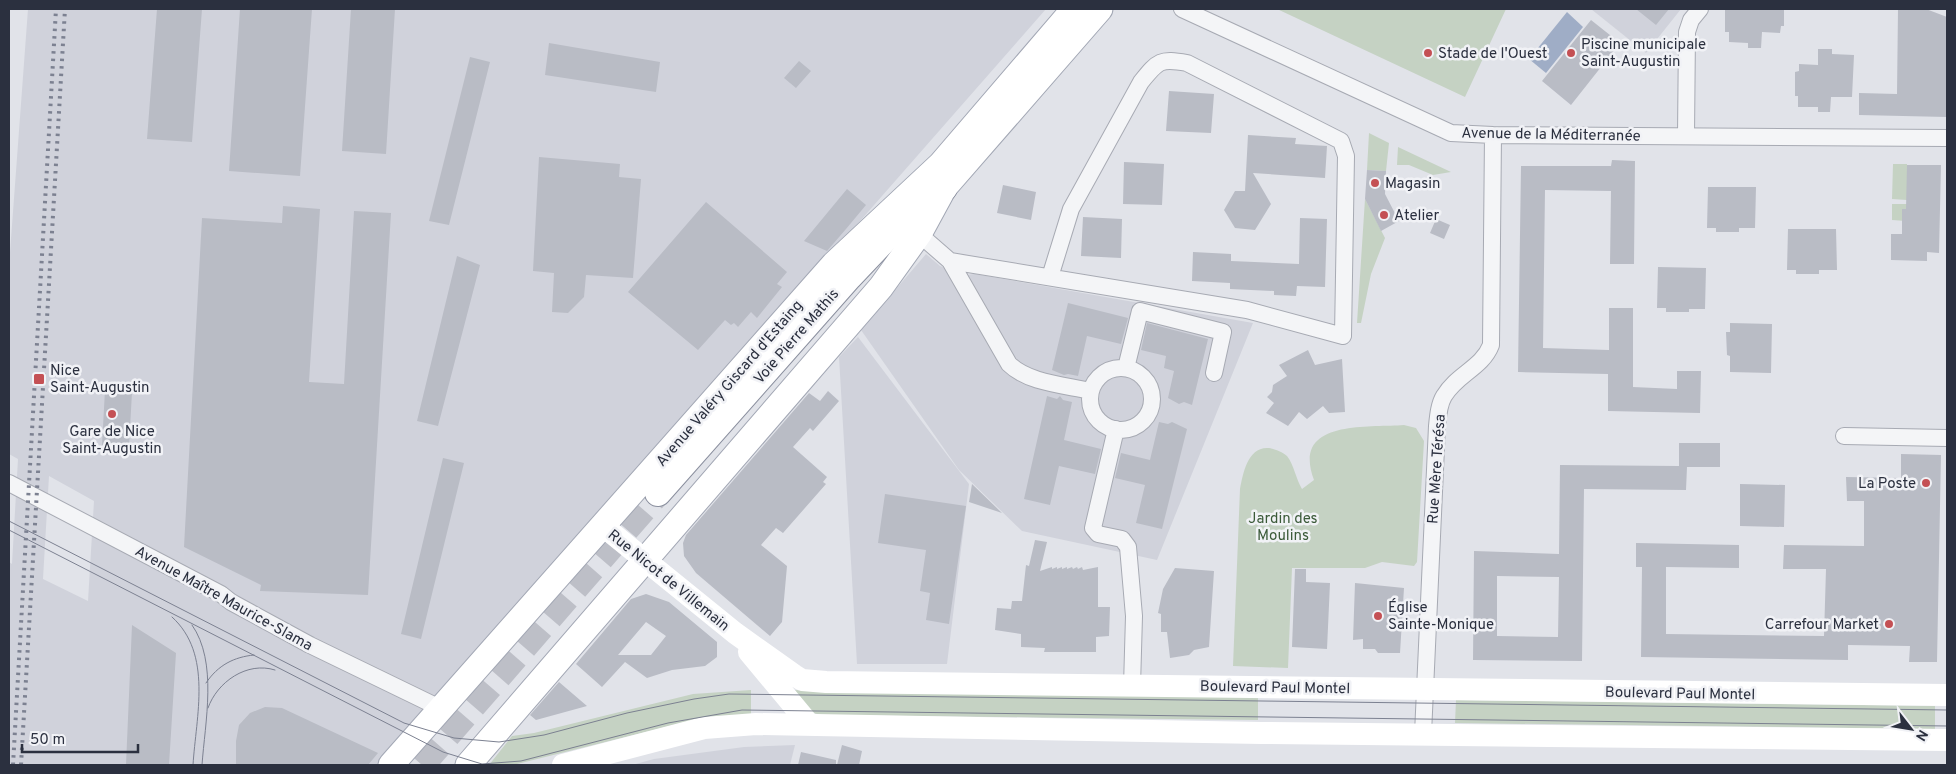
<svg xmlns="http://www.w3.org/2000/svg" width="1956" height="774" viewBox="0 0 1956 774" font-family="Overpass,sans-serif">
<rect width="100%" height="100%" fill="#e1e3e9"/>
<path fill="#d0d2db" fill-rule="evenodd" d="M28,9H1046L383,765H9V562L12,564L18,459L9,454V266ZM49,476L94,501L88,601L43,579Z
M1591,9H1681L1646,53Z
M926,254L940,266L964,275L975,274L1253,323L1157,560L1022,531L959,470L861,330Z
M858,337L969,484L947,664H857L839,357Z
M795,745L790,765H632L654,759L744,747Z"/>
<path fill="#c5d2c3" d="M1277,9H1506L1465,97Z
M1369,133L1389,143L1386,171L1367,170Z
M1398,147L1451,172L1433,175L1409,165H1397Z
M1893,164H1907V200L1892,199Z
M1365,199L1385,238L1371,274L1361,323H1357Z
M1892,204H1907L1906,221L1892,220Z
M1404,425L1416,428L1424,441L1417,562L1414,566L1382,562L1365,568H1292L1288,668L1233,666L1240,489C1243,473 1248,446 1269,448C1275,449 1283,452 1287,456C1294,465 1296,479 1302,489L1314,480C1291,419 1367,428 1404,425Z
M751,690V714L690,721L513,765H489L512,736L534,733L693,694Z
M786,690L1258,697V720L821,715L813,713Z
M1456,700L1935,706V729L1455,723Z"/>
<path fill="#9fadc6" d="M1567,12L1583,27L1546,73L1529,59Z"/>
<path fill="#b9bcc5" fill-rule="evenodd" d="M157,9H202L192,142L147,139Z
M240,9H312L300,176L229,171Z
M351,9H395L386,154L342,151Z
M1636,9H1669L1656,25Z
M1725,9H1784V26H1781L1780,33L1762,32L1761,48H1748V43L1729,42V32H1725Z
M1898,9H1926L1947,17V117L1859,115V93L1897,94Z
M1591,20L1620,43L1571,105L1542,81Z
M549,43L660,62L656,92L545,75Z
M1818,49H1832V54L1854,55L1852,97H1831L1830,112H1818V107H1798V96H1795V72L1799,71V64L1818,65Z
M470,57L490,62L449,225L429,221Z
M799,61L811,71L796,88L784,78Z
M1169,91L1214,94L1211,133L1166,131Z
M1248,135L1296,138L1295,144L1327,146L1325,178L1253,173L1271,204L1255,230L1235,228L1224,210L1235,191H1245Z
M539,157L620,164L619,177L641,179L633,278L586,275L584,297L568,313L552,312L554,273L533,271Z
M1612,160L1635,161L1634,264H1610L1611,191L1545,190L1543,348L1609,350V308H1633V387L1677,389V371H1701L1700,413L1608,411V374L1518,372L1521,166H1611Z
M1124,162L1164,164L1162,205L1123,204Z
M1907,165H1941L1939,253L1927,252V261L1891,260V234H1902V209H1906Z
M1367,170L1386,171L1385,194L1399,221L1381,231L1365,199Z
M1003,185L1036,192L1031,220L997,213Z
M1708,187H1756L1755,228H1739V232H1716V228H1707Z
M847,189L866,205L846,229L827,251L804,241Z
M706,202L787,272L777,284L782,287L757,318L751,312L738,327L734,323L731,325L725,320L698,350L628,292Z
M283,206L320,209L309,382L344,384L354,211L391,213L368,595L260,591L261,585L184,547L202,218L282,223Z
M1083,217L1122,219L1121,258L1081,256Z
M1300,218L1327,219L1325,287L1297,286L1296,296L1274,295V291L1230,289V283L1192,281L1193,252L1231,254V261L1299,264Z
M1436,219L1450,225L1444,239L1430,233Z
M1788,229H1836L1837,270H1819V274H1796V270H1787Z
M457,256L480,265L438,426L417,421Z
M1658,267L1706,268L1705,309H1689V312H1666V308H1657Z
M1068,303L1128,318L1121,344L1087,336L1078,376L1068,374L1064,375L1052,370Z
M1147,323L1208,339L1192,405L1184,402L1179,404L1168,398L1174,371L1164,368L1166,356L1141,350Z
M1730,323L1772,324L1771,373L1730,372V356L1727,355L1726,332H1730Z
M1308,350L1315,365L1342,359L1345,412L1329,413L1323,406L1307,419L1299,412L1288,426L1266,413L1274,403L1267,397L1272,392L1273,385L1287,376L1279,365Z
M105,390L132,392L129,447L102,445Z
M828,391L839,401L813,431L810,428L793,447L827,477L823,482L826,484L783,533L776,528L761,545L787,566L782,622L770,636L696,573L684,556L683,543L686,535L809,393L820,401Z
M1047,396L1057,399L1060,396L1063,400L1072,402L1064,440L1101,449L1095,474L1059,466L1050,505L1024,499Z
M1159,422L1168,424L1172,422L1187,429L1162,529L1136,523L1145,485L1115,478L1121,453L1150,460Z
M1679,443H1720V467H1687L1686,490L1584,489L1582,661L1473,660L1474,551L1559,554L1560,465L1679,466ZM1497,576L1559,577L1558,637L1497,636Z
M1901,454L1941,455L1937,662H1909L1910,646L1848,645V660L1641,657L1642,567H1636V543L1739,545V568L1666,567V634L1824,636L1826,569H1783L1784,545L1864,546V501H1847L1846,477L1901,478Z
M443,458L464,463L421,639L401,634Z
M972,484L1002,513L969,502Z
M1740,484L1785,485L1784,527L1740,526Z
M885,494L966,506L949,624L926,620L930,593L920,591L926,550L878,543Z
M1035,540L1047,542L1040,571L1052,567V569L1057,567V569L1062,567V569L1067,567V569L1072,567L1073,569L1077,567L1078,569L1082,567L1083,570L1098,567V607H1110L1109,636L1096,637V652H1044L1045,648L1021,647V634L995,630L997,608L1011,609L1012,601H1022L1026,565L1029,566Z
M1175,568L1214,571L1209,647L1194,650L1189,655L1170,658L1167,632H1161V614L1158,613L1163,589Z
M1295,569H1306V582L1330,583L1327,649L1292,647Z
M1355,583L1404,588L1400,653H1378L1375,649H1363V639L1353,640Z
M646,594L669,602L717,642V657L705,666L672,670L647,678L625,662L602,687L576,664L631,599ZM646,622L666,636L651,655H618Z
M132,625L176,653L169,765H126Z
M559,682L587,706L536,720L530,715Z
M265,707L282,708L378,753L368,765H236V741L239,725L250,713Z
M842,745L862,751L859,765H837Z
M801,752L836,760V765H798Z"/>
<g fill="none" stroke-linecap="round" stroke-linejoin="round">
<path stroke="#bdbfc7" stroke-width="26" stroke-dasharray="26 13" stroke-linecap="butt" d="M422,765L658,493"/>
<defs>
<path id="minor" d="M1182,9L1451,133L1493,135L1947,138
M1686,135L1687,32L1691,20L1700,9
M919,234L950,261L1247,310L1343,336L1346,156L1341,141L1187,63C1160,58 1158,61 1141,82L1071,209L1050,277
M950,261L1009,364C1028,383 1065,385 1091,391
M1126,368L1140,311L1223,332L1214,373
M1090 399a31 31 0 1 1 62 0a31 31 0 1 1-62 0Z
M1116,429L1093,528L1098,534L1122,539L1128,547L1134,616L1132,686
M1844,436L1947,438
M9,483L221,594L231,602L310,645L442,709
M1423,734L1437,426C1438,416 1439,404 1444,396C1457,374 1482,368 1491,345L1493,135"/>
<path id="primary" d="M391,765L834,264L941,164L1074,9
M468,765L881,287L919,234L944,188L1100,9"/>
<path id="trunk" d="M658,493L849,277L906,217L944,188"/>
</defs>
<use href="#minor" stroke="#a7aab3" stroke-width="18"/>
<use href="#primary" stroke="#a2a7b4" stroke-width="27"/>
<use href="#trunk" stroke="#8a8f9e" stroke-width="28"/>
<use href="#minor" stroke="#f4f5f7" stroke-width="16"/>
<path stroke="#fff" stroke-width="22" d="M603,526L735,633L794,675L802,680L826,682L1947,695
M749,652L809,724
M563,765L704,728L756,724L1262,733L1947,740"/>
<use href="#primary" stroke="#fff" stroke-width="25"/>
<use href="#trunk" stroke="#fff" stroke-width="26"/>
<path stroke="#7c8191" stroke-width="1" d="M9,521L404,723L454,738L499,742L544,735L627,713L694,699L729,694L1947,710
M9,530L443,752L482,764L521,761L668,723L742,710L1947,726
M172,617C213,654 196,716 193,765
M192,625C218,662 205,722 202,765
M206,683C218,665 234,657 254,655
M208,708C217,682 247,661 275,670"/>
<path stroke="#7c8191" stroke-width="4" stroke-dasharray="2.5 5" stroke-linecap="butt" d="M13,765L56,9
M21,765L65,9"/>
</g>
<g fill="#c45054" stroke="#f1f2f6" stroke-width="2">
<circle cx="1428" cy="53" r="5"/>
<circle cx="1571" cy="53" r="5"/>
<circle cx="1375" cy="183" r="5"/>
<circle cx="1384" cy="215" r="5"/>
<rect x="33" y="373" width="12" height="12" rx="2.5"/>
<circle cx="112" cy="414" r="5"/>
<circle cx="1926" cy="483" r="5"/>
<circle cx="1378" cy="616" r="5"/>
<circle cx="1889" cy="624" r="5"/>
</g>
<g text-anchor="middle" stroke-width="5" stroke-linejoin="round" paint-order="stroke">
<g font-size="15" fill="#2b303f" stroke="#f1f2f6" text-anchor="start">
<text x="1581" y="49">Piscine municipale<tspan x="1581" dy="17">Saint-Augustin</tspan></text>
<text x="1438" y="58">Stade de l'Ouest</text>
<text x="1385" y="188">Magasin</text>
<text x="1394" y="220">Atelier</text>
<text x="50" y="375">Nice<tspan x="50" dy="17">Saint-Augustin</tspan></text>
<text x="112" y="436" text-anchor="middle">Gare de Nice<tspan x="112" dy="17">Saint-Augustin</tspan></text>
<text x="1916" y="488" text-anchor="end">La Poste</text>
<text x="1388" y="612">Église<tspan x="1388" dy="17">Sainte-Monique</tspan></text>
<text x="1879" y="629" text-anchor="end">Carrefour Market</text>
</g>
<g font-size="15" fill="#2b303f" stroke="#f1f2f6">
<text transform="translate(1551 134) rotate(1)" y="5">Avenue de la Méditerranée</text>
<text transform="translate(796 336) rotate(-49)" y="5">Voie Pierre Mathis</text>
<text transform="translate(729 383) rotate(-49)" y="5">Avenue Valéry Giscard d'Estaing</text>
<text transform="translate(1436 469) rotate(-86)" y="5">Rue Mère Térésa</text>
<text transform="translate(669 580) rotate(39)" y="5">Rue Nicot de Villemain</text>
<text transform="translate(224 598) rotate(29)" y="5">Avenue Maître Maurice-Slama</text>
<text transform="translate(1275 687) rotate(1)" y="5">Boulevard Paul Montel</text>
<text transform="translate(1680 693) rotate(1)" y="5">Boulevard Paul Montel</text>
</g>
<g font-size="15" fill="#3b5a39" stroke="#f1f2f6">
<text x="1283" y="523">Jardin des<tspan x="1283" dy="17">Moulins</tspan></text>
</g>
</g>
<rect width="1956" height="774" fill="none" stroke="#2b303f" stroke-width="20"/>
<g transform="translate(1911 729) rotate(121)" stroke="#f1f2f6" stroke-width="4" paint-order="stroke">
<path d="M0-4L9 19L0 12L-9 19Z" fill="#2b303f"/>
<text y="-8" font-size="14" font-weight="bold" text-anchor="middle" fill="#2b303f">N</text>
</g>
<path d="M22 744v8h116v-8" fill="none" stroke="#2b303f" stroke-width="2.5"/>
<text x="30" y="744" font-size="15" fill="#2b303f" stroke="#f1f2f6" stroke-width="4" paint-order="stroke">50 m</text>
</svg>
